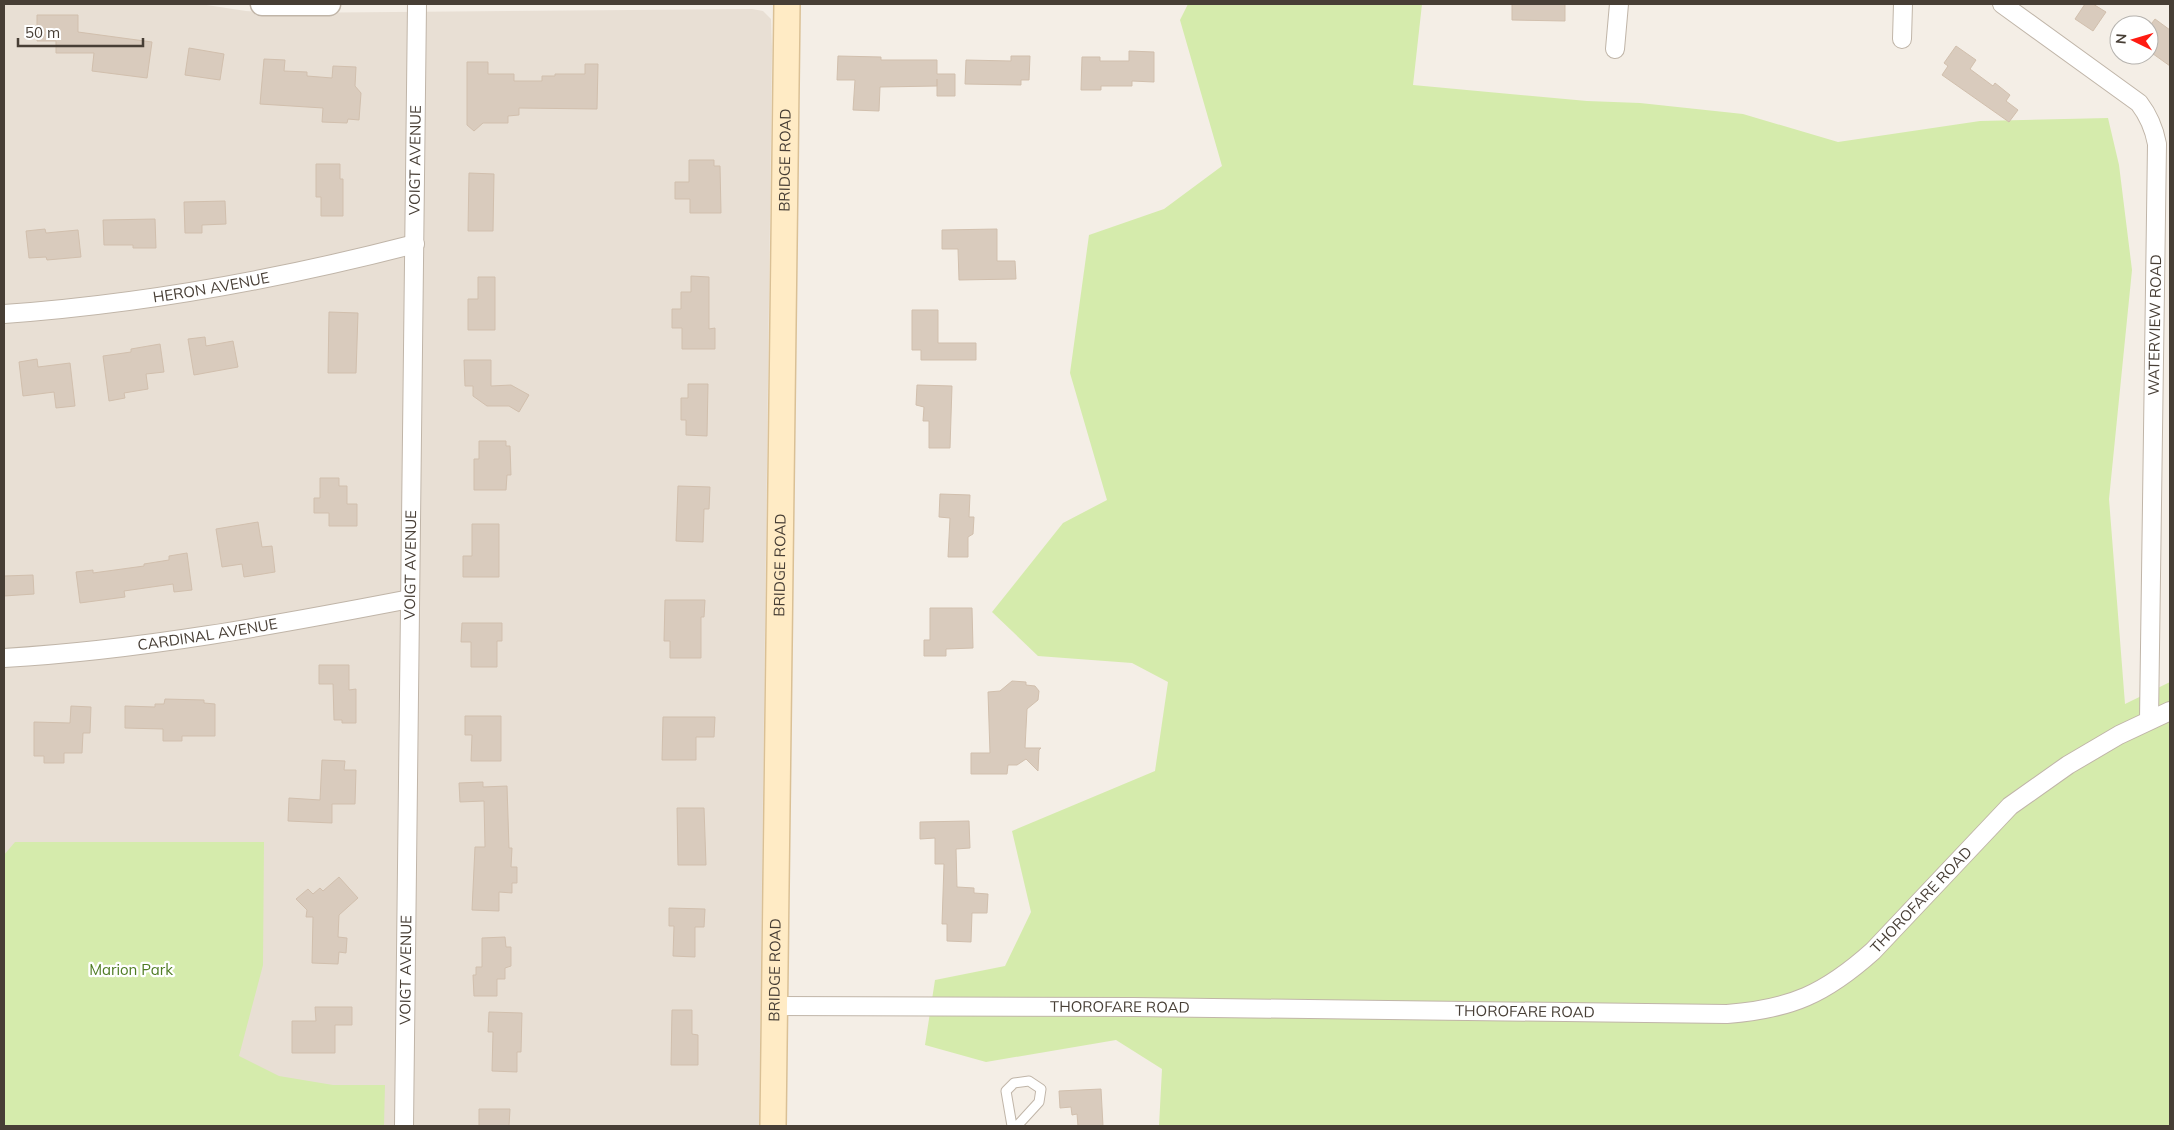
<svg xmlns="http://www.w3.org/2000/svg" width="2174" height="1130" viewBox="0 0 2174 1130" font-family="Mulish,sans-serif">
<rect width="100%" height="100%" fill="#f4eee6"/>
<path fill="#e8dfd4" d="M4,4H200L246,11L278,13L752,9L763,11L771,19L772,49L759,1126H4Z"/>
<path fill="#d5ebac" d="M1188,4H1422L1413,85L1587,101L1640,103L1743,114L1838,142L1980,121L2108,118L2119,165L2132,270L2109,499L2125,704L2170,682V1126H1159L1162,1069L1116,1040L986,1062L925,1045L935,980L1005,966L1031,912L1012,831L1155,771L1168,682L1132,663L1038,656L992,612L1063,523L1107,500L1070,373L1089,235L1164,209L1222,166L1180,20Z
M15,842H264L263,965L239,1056L279,1076L333,1085H385L384,1126H4V855Z"/>
<path fill="#d9cbbd" stroke="#d1bfad" d="M1512,4H1565V21L1512,20Z
M2085,4H2093L2106,12L2093,31L2075,19Z
M37,15H78V32L152,42L147,78L92,71L94,53H56V41H37Z
M2155,19L2170,30V66L2149,51V27Z
M1956,46L1976,60L1970,69L1993,86L1995,83L2010,95L2006,101L2018,110L2009,122L1942,75L1948,66L1944,63Z
M189,48L224,54L220,80L185,75Z
M1129,51L1154,52V82L1132,81V86H1101V90H1081L1082,57H1100V61H1129Z
M838,56L881,57V60H937V74H955V96H937V79V86L880,87L879,111L853,110L855,80H837Z
M1011,56H1030L1029,80H1021V85L965,84L966,60L1011,61Z
M264,59L285,60L284,71L307,72V76L332,78L333,66L356,67L355,86L361,93L359,120L348,119L347,123L322,122L323,108L260,104Z
M467,62H488V74H514V81H542V76H555V74H585V64H598L597,109L519,108V115L508,116V123H483L474,131L467,125Z
M689,160H714V166H720L721,213H690V199H675V182H689Z
M316,164H340V179H343V216H321V197H316Z
M469,173L494,174L493,231H468Z
M225,201L226,224L202,225V233H185L184,202Z
M155,219L156,248H133V245H104L103,220Z
M45,229L46,233L78,230L81,257L47,260L46,257L29,258L26,231Z
M997,229V261H1015L1016,279L959,280L958,249H942V230Z
M691,276L709,277V329L715,328V349H682V328H672V309H681V292H691Z
M478,277H495V330H468V299H478Z
M912,310H938V343H976V360H921V350H912Z
M329,312L358,313L356,373H328Z
M205,337L206,346L233,341L238,367L194,375L188,339Z
M160,344L164,372L146,374L148,389L124,393L125,398L109,401L103,356L131,352V349Z
M37,359L38,367L70,363L75,406L56,408L54,392L23,396L19,362Z
M464,360H491V386L511,385L529,395L519,412L509,406H487L473,396V386H465Z
M688,384H708L707,436L686,435V420H681V398H688Z
M917,385L952,386L950,448H929V421H923L924,407L916,405Z
M479,441H506V446H510L511,475H507L506,490H474V459H479Z
M320,478H339V486H347V504H357V526H329V513H314V498H320Z
M678,486L710,487L709,509H704L703,542L676,541Z
M940,494L970,495L969,517H974L973,534L968,537V557H948L950,518L939,517Z
M258,522L262,547L272,546L275,572L244,577L242,564L222,567L216,529Z
M472,524H499V577H463V556H472Z
M187,553L192,590L174,592L173,584L124,591L125,597L80,603L76,572L93,570V573L144,566V564L169,560V556Z
M33,575L34,594L4,596V576Z
M665,600H705L704,617H701V658H670V641H664Z
M930,608H972L973,648L946,649V656H924V640H930Z
M462,623H502V641H497V667H471V642H461Z
M319,665H349V690L356,689V723H342V720H334L333,684H319Z
M1012,681L1026,682V685L1035,686L1039,691L1038,700L1027,709L1025,748H1041L1039,750L1038,771L1026,759L1017,765H1008L1007,774H971V753H990L988,692L1000,691Z
M165,699L204,700V703L215,704V736H182V741H163V729L125,728V706L155,707V704H164Z
M71,706L91,707L90,733H83L82,753H64V763H44V756H34V722L70,723Z
M465,716H501V761H471L472,735H465Z
M663,717H715L714,737H696V760H662Z
M322,760L345,761L344,770H356L355,804H332V823L288,821L289,798L320,800Z
M483,782V787L507,786L509,848H512L511,867H517V883H512V893L499,892V911L472,910L475,847H485L484,801L460,802L459,783Z
M677,808H704L706,865H678Z
M969,821L970,848L956,849L957,887L974,888V893L988,894L987,913H972L971,942L947,941V924H942L944,864H935V838L920,839V822Z
M339,877L358,898L339,915L338,937L347,938L346,953L339,952L338,964L312,963L313,917H306L307,910L296,899L308,889L313,894L320,888L323,891Z
M669,908L705,909L704,927H695V957L673,956L674,926H669Z
M505,937L506,947H511V966L505,968V979H497V996H474L473,975H476V967H482V938Z
M315,1007H352V1025H335V1053H292V1021H316Z
M672,1010H692V1034L698,1035V1065H671Z
M489,1012L522,1013L521,1052H517V1072L492,1071L493,1032H488Z
M1101,1089L1103,1126H1078L1077,1114L1072,1115L1071,1107L1060,1108L1059,1091Z
M479,1109H510L509,1126H479Z"/>
<g fill="none" stroke-linecap="round" stroke-linejoin="round">
<defs>
<path id="service" d="M1012,1126L1006,1091L1014,1083L1029,1081L1041,1089L1039,1102L1017,1126"/>
<g id="minor">
<path d="M2002,4L2139,103C2149,116 2154,128 2157,144L2149,720"/>
<path d="M1902,39L1903,4"/>
<path d="M1615,49L1619,4"/>
<path id="s1" d="M4,314C143,304 280,279 415,244"/>
<path id="s2" d="M4,658C141,650 275,625 410,599"/>
<path id="s3" d="M775,1006L1133,1007L1727,1014C1791,1009 1825,994 1873,951L2010,806L2068,765L2119,735L2170,711"/>
<path id="s4" d="M404,1126L417,4"/>
</g>
<path id="tertiary" d="M262,4H329"/>
<g id="secondary">
<path id="s5" d="M773,1126L787,4"/>
</g>
</defs>
<use href="#service" stroke="#c0b5a8" stroke-width="11"/>
<use href="#minor" stroke="#c0b5a8" stroke-width="20"/>
<use href="#tertiary" stroke="#c0b5a8" stroke-width="25"/>
<use href="#secondary" stroke="#dac095" stroke-width="28"/>
<use href="#service" stroke="#fff" stroke-width="9"/>
<use href="#minor" stroke="#fff" stroke-width="18"/>
<use href="#tertiary" stroke="#fff" stroke-width="22"/>
<use href="#secondary" stroke="#ffebc5" stroke-width="25"/>
</g>
<g text-anchor="middle" stroke-width="4.5" stroke-linejoin="round" paint-order="stroke">
<g font-size="15" fill="#473e35" stroke="#fff">
<text dy="5" stroke="none"><textPath href="#s4" startOffset="966">VOIGT AVENUE</textPath></text>
<text dy="5" stroke="none"><textPath href="#s5" startOffset="966">BRIDGE ROAD</textPath></text>
<text dy="5" stroke="none"><textPath href="#s1" startOffset="209">HERON AVENUE</textPath></text>
<text transform="translate(2155 325) rotate(-89)" y="5">WATERVIEW ROAD</text>
<text dy="5" stroke="none"><textPath href="#s4" startOffset="561">VOIGT AVENUE</textPath></text>
<text dy="5" stroke="none"><textPath href="#s5" startOffset="561">BRIDGE ROAD</textPath></text>
<text dy="5" stroke="none"><textPath href="#s2" startOffset="205">CARDINAL AVENUE</textPath></text>
<text dy="5" stroke="none"><textPath href="#s3" startOffset="1185">THOROFARE ROAD</textPath></text>
<text dy="5" stroke="none"><textPath href="#s4" startOffset="156">VOIGT AVENUE</textPath></text>
<text dy="5" stroke="none"><textPath href="#s5" startOffset="156">BRIDGE ROAD</textPath></text>
<text dy="5" stroke="none"><textPath href="#s3" startOffset="345">THOROFARE ROAD</textPath></text>
<text dy="5" stroke="none"><textPath href="#s3" startOffset="750">THOROFARE ROAD</textPath></text>
</g>
<g font-size="15" fill="#4f7c24" stroke="#fff">
<text x="131" y="975">Marion Park</text>
</g>
</g>
<rect width="2174" height="1130" fill="none" stroke="#473e35" stroke-width="10"/>
<g transform="translate(2134 40) rotate(275)"><circle r="24" fill="#ffffff" stroke="#b5b2ae"/>
<path d="M0-4L9 19L0 12L-9 19Z" fill="#ff1b12"/>
<text y="-8" font-size="14" font-weight="bold" text-anchor="middle" fill="#473e35">N</text>
</g>
<path d="M18 38v8h125v-8" fill="none" stroke="#473e35" stroke-width="2.5"/>
<text x="25" y="38" font-size="15" fill="#473e35" stroke="#ffffff" stroke-width="4" paint-order="stroke">50 m</text>
</svg>
